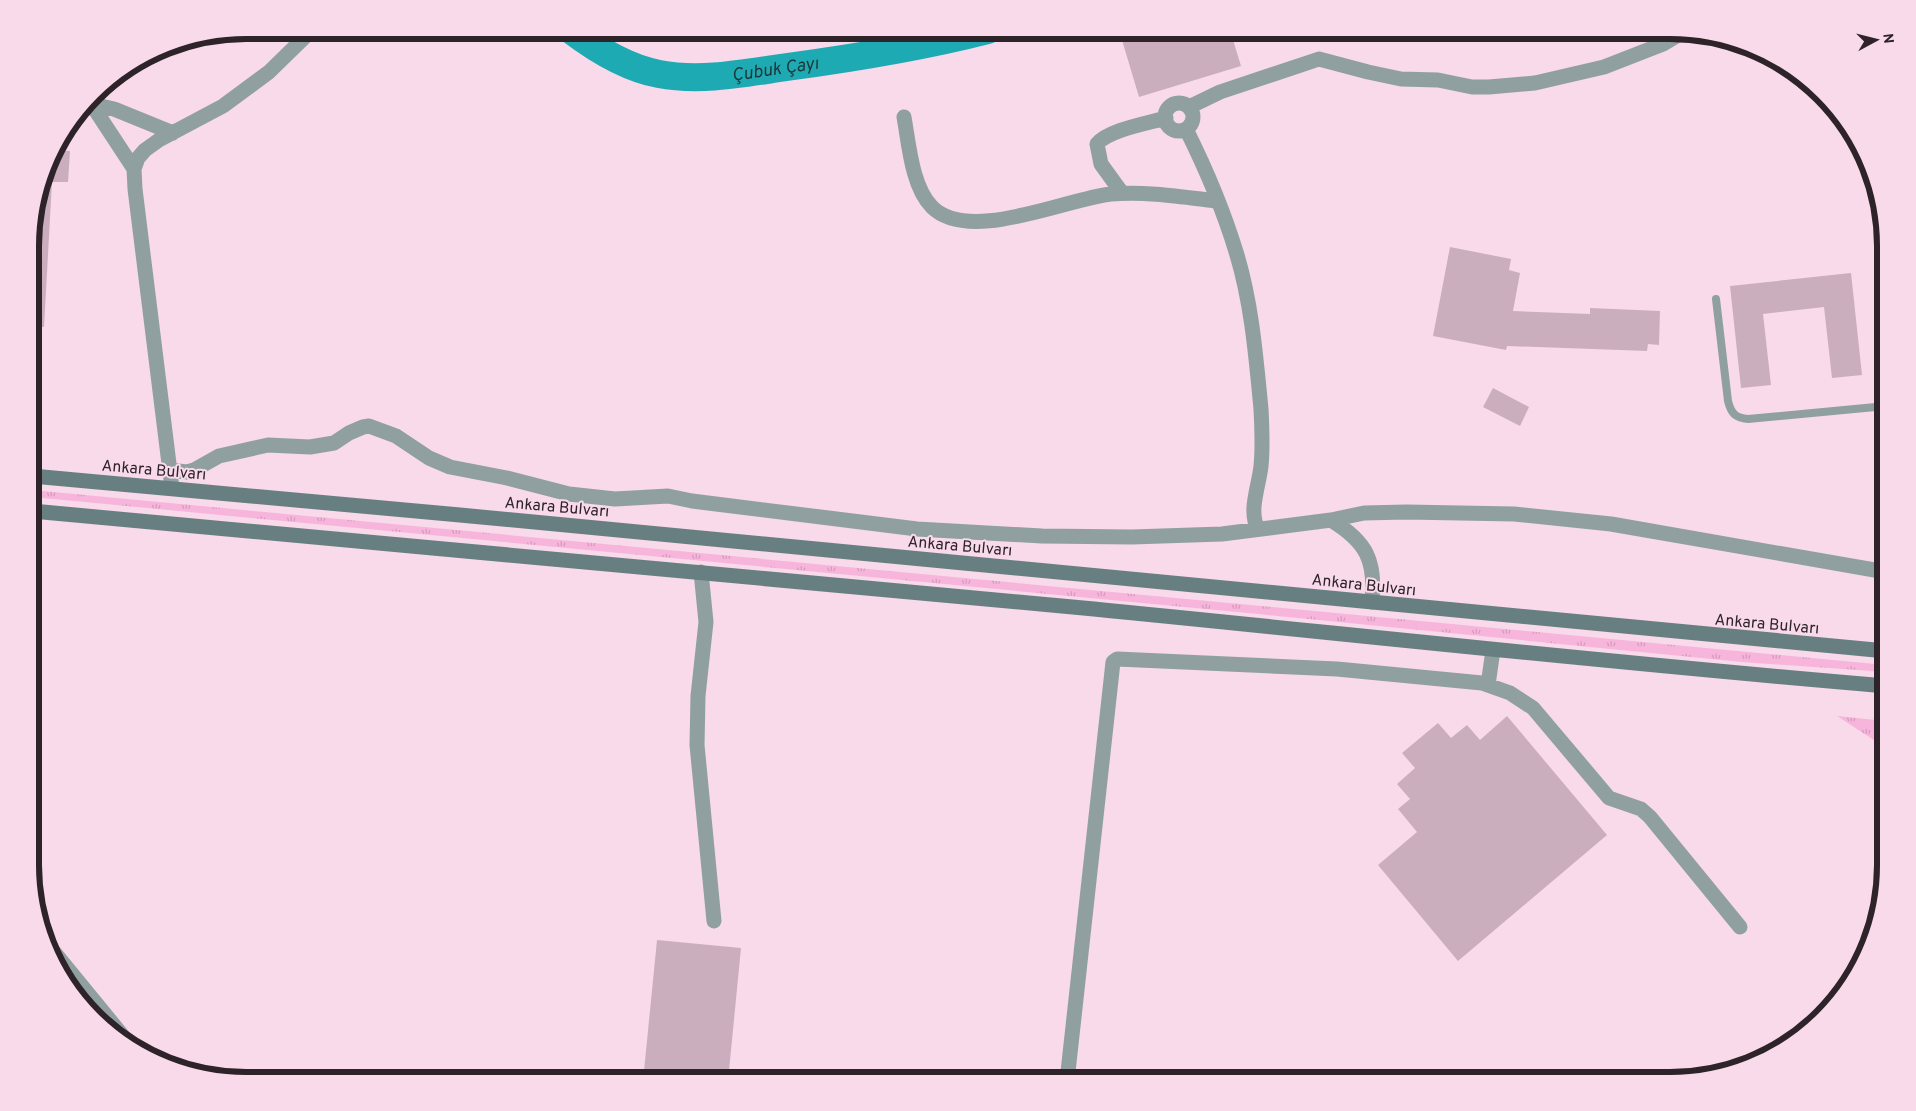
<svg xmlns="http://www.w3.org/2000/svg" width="1916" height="1111" viewBox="0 0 1916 1111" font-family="Overpass,sans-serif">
<defs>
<pattern id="grass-tufts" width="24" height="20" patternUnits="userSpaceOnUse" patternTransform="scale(1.25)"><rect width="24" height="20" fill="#f8b5dc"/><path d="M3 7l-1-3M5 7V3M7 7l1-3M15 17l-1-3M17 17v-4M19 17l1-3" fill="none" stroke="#d59bbd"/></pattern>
</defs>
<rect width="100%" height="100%" fill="#f8daeb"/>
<path fill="url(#grass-tufts)" d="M32,490L1886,665V672L1742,662L1258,614L32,497Z
M1837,716L1886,721V748Z"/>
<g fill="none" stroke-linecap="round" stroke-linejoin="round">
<path stroke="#1eaab3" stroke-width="28" id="s1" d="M571,30C596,49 627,68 659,74C701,82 745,73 787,67C854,58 922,47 988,30"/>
</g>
<path fill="#cbaebe" d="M1119,30H1230L1241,66L1139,97Z
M52,150L70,151L68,182H52L44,327L32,326V218Z
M1450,247L1511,259L1509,270L1520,273L1513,311L1590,314V308L1660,311L1659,345L1648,344L1647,351L1507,346L1506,350L1433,336Z
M1851,273L1862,375L1832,378L1824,307L1763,314L1771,385L1741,388L1730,286Z
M1493,388L1529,407L1520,426L1483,407Z
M1507,716L1607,835L1458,961L1378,865L1417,832L1398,809L1410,799L1397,784L1415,768L1402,753L1438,723L1451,738L1467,725L1480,740Z
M657,940L741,948L728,1081H643Z"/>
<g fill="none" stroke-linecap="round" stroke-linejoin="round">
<path stroke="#90a0a1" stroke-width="8" d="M1716,299L1728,401C1731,413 1735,418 1748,419L1886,406"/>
<path stroke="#90a0a1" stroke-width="15" d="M88,103L114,109L173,133
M1165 117a14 14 0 1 1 28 0a14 14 0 1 1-28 0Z
M92,105L134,169
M1189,107L1220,92L1319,59L1368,72L1401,79L1438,80L1472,87H1489L1535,83L1604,67L1663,44L1683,32
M904,117C909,145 912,187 932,207C969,244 1065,199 1111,194C1146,191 1183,197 1217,201
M1186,129C1205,167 1225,215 1237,255C1252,305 1256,358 1261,409C1262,428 1263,447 1261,466C1259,486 1248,511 1258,529
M1122,193L1101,164L1097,144C1108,130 1149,123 1166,118
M170,470L187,472L194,470L219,456L268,445L310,447L334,443L349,433L363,427L369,426L396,436L429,458L450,467L507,478L569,494L615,499L668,496L692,501L917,529L1042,536L1132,537L1222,534L1331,520L1364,513L1406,512L1514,514L1611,524L1886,572
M172,488L135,189L134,169L138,158L145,150L159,140L223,106L269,72L312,30
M1331,520C1367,542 1376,561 1372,602
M701,572L706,622L698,696L697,745L714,921
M1488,685L1493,650
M54,952L131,1046
M1067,1081L1113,662L1117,659L1337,669L1482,683L1510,693L1533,708L1609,798L1641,809L1650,817L1740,927"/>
<path stroke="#687f81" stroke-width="15" d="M32,476L460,515L1886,651
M32,511C386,543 740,575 1094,609C1358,635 1621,664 1886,686"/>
</g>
<g text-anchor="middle" stroke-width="4" stroke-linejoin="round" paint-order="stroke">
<g font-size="16" fill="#2e2329" stroke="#f8daeb">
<text transform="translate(154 469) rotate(5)" y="6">Ankara Bulvarı</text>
<text transform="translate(557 506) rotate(5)" y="6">Ankara Bulvarı</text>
<text transform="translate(960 545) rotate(5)" y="6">Ankara Bulvarı</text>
<text transform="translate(1364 584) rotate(6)" y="6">Ankara Bulvarı</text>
<text transform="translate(1767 623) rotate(5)" y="6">Ankara Bulvarı</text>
</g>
<g font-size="18" font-style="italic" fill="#1e3436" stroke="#f8daeb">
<text dy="6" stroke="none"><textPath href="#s1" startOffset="216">Çubuk Çayı</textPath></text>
</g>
</g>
<path d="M0 0H1916V1111H0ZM246 39H1670A207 207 0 0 1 1877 246V865A207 207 0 0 1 1670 1072H246A207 207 0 0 1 39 865V246A207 207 0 0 1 246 39Z" fill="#f8daeb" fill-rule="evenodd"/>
<path fill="none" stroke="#2e2329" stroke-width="6" d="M246 39H1670A207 207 0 0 1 1877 246V865A207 207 0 0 1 1670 1072H246A207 207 0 0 1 39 865V246A207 207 0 0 1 246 39Z"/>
<g transform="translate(1876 40) rotate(83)" stroke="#f8daeb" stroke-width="4" paint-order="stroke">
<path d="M0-4L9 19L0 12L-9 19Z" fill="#2e2329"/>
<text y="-8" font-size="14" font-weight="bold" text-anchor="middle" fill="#2e2329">N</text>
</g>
</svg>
